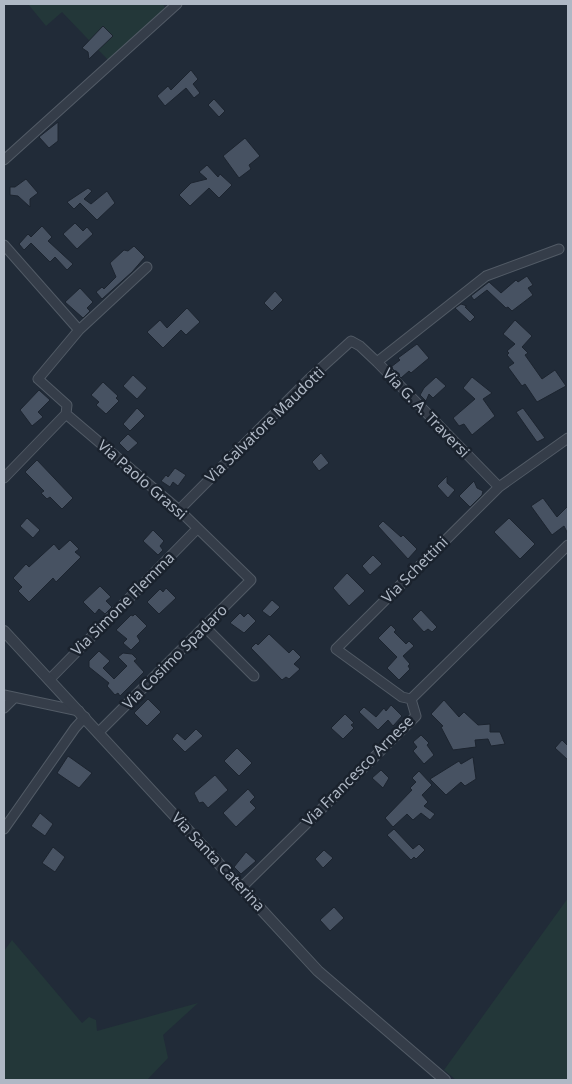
<svg xmlns="http://www.w3.org/2000/svg" width="572" height="1084" viewBox="0 0 572 1084" font-family="'Noto Sans',sans-serif">
<rect width="100%" height="100%" fill="#212b38"/>
<path fill="#233739" d="M28,4H163L166,10L108,60L62,12L46,26Z
M568,898V1080H456L444,1070Z
M12,940L82,1023L89,1017L96,1020L97,1031L198,1003L163,1035L168,1058L147,1080H4V951Z"/>
<path fill="#475262" stroke="#1c242f" d="M103,26L113,36L89,59L88,52L82,48Z
M191,70L198,79L193,84L200,93L194,98L186,88L165,106L157,96L168,86L171,90Z
M214,99L225,111L219,117L208,105Z
M58,122V141L49,148L39,137Z
M245,138L260,156L249,165L251,169L239,178L223,156Z
M207,165L218,177L220,174L232,185L219,198L209,188L190,206L179,195L191,183L207,179L199,172Z
M26,179L38,193L30,199V207L18,196L10,195V187H15Z
M88,188L92,191L84,199L91,204L107,191L115,203L97,220L80,203L74,209L67,202Z
M75,223L83,231L87,227L93,234L77,249L63,234Z
M42,226L52,237L48,241L73,264L67,270L55,257L50,262L31,243L24,250L19,244L28,234L31,237Z
M134,246L145,257L132,272L102,299L96,292L102,287L104,289L116,277L110,263L124,250L128,251Z
M527,276L533,285L528,288L533,295L512,311L508,307L506,308L487,290L474,300L471,296L489,282L501,293L516,280L518,282Z
M80,288L93,302L87,308L90,311L83,318L65,302Z
M275,291L283,300L272,311L264,303Z
M461,304L467,306L465,307L475,317L470,322L455,308Z
M187,308L200,322L186,335L181,330L163,348L147,332L160,320L167,328Z
M515,320L532,336L522,347L528,353L525,355L542,379L555,370L566,386L537,402L525,384L522,386L508,367L514,363L507,355L509,353L507,351L515,344L503,334Z
M417,344L429,358L411,373L409,371L401,378L391,367L400,360L398,358Z
M133,375L147,388L137,399L123,386Z
M436,377L446,386L433,398L429,394L426,401L420,395L424,388Z
M472,377L492,393L483,399L495,416L472,435L464,424L459,426L453,418L475,399L463,388Z
M103,382L118,396L116,398L119,401L106,414L96,405L99,402L91,395Z
M39,390L50,400L38,412L43,417L32,426L20,410Z
M137,408L145,416L130,431L123,424Z
M523,408L545,438L537,442L516,412Z
M128,434L138,443L128,452L119,443Z
M321,453L329,463L319,471L312,462Z
M37,460L73,498L62,509L50,497L47,499L41,493L44,491L25,472Z
M175,468L186,475L178,486L173,482L170,487L161,481L166,475L168,477Z
M447,476V483L455,490L448,498L437,486Z
M474,481L477,488L483,491L482,495L470,507L459,496Z
M543,498L557,517L568,506V534L564,526L552,535L531,506Z
M27,518L40,530L33,538L20,526Z
M509,518L535,544L520,559L494,532Z
M383,521L401,537L403,535L417,549L408,559L378,526Z
M153,530L164,541L160,546L163,550L158,555L143,541Z
M70,540L79,549L75,552L81,557L56,582L53,578L29,602L18,591L22,587L13,578L26,564L29,567L54,544L59,550Z
M373,555L382,564L370,575L362,566Z
M347,573L365,591L349,606L333,588Z
M100,586L111,597L106,601L112,607L105,614L99,609L95,614L83,602Z
M166,588L176,598L159,614L147,602L160,589L163,592Z
M272,600L280,607L270,617L262,611Z
M421,610L437,627L432,632L428,629L424,632L412,619Z
M240,613L244,617L248,613L256,621L244,633L230,623Z
M135,614L147,626L137,636L140,641L131,650L123,643L127,639L116,630L131,615L133,616Z
M391,625L396,630L394,632L406,644L409,641L414,646L403,656L410,664L408,666L410,669L399,680L387,668L397,657L378,638Z
M269,634L289,653L293,649L301,657L294,664L300,669L289,679L286,677L282,680L251,648L256,643L258,645Z
M99,651L110,661L103,668L114,679L127,666L118,657L123,653L132,654L137,659L134,661L144,672L120,696L118,693L115,695L107,686L109,683L89,667V661Z
M148,699L161,712L147,726L134,713Z
M444,700L459,717L464,712L478,725L490,724V732H500L505,744L491,746L488,739L475,740L476,747L453,750L441,727L443,726L431,714Z
M391,705L402,716L393,726L388,720L378,730L359,712L364,707L376,717L384,708L386,711Z
M345,714L354,723L351,725L354,728L343,739L331,728Z
M196,729L203,736L185,752L172,739L177,733L185,740Z
M421,735L429,743L427,745L434,755L424,764L413,751L417,747L413,742Z
M562,740L568,746V760L555,748Z
M237,748L252,763L239,776L224,761Z
M68,756L92,773L79,788L57,773Z
M473,757L476,779L465,786L461,782L446,795L430,779L459,761L461,764Z
M381,770L389,778L383,788L372,778Z
M419,771L432,785L422,795L428,802L424,806L435,814L430,820L421,813L413,820L407,814L393,827L385,818L412,790L410,788L416,782L412,778Z
M215,775L228,790L208,808L203,802L199,803L194,793Z
M248,789L255,797L250,802L256,808L236,827L223,813Z
M40,813L53,824L45,836L31,826Z
M394,829L413,849L419,844L425,850L416,859L414,857L411,860L387,835Z
M53,847L65,857L55,872L42,863Z
M324,850L333,858L323,868L315,859Z
M246,852L256,861L241,874L234,867Z
M334,907L344,918L330,931L320,920Z"/>
<g fill="none" stroke-linecap="round" stroke-linejoin="round">
<defs>
<path id="minor" d="M4,160L177,4
M4,245L79,330
M377,362L486,276L559,249
M4,478L66,414
M179,510L309,379L351,341L360,346L377,362L499,487
M205,627L254,676
M49,680L197,529
M4,695L79,711
M411,699L402,697L336,649L499,487L568,438
M4,708L14,698
M98,733L251,580L179,510L66,414L67,405L38,379L79,330L147,267
M4,829L75,728L85,717
M241,888L416,716L411,699L568,545"/>
<path id="tertiary" d="M4,631L318,971L445,1080"/>
</defs>
<use href="#minor" stroke="#525b66" stroke-width="11"/>
<use href="#tertiary" stroke="#525b66" stroke-width="12"/>
<use href="#minor" stroke="#353d49" stroke-width="9"/>
<use href="#tertiary" stroke="#353d49" stroke-width="10"/>
</g>
<g text-anchor="middle" stroke-width="5" stroke-linejoin="round" paint-order="stroke">
<g font-size="15" fill="#afb8c5" stroke="#1a222d">
<text transform="translate(426 413) rotate(46)" y="5">Via G. A. Traversi</text>
<text transform="translate(265 425) rotate(-44)" y="5">Via Salvatore Maudotti</text>
<text transform="translate(142 480) rotate(41)" y="5">Via Paolo Grassi</text>
<text transform="translate(415 570) rotate(-45)" y="5">Via Schettini</text>
<text transform="translate(123 604) rotate(-45)" y="5">Via Simone Flemma</text>
<text transform="translate(175 657) rotate(-45)" y="5">Via Cosimo Spadaro</text>
<text transform="translate(358 771) rotate(-45)" y="5">Via Francesco Arnese</text>
<text transform="translate(218 862) rotate(47)" y="5">Via Santa Caterina</text>
</g>
</g>
<rect width="572" height="1084" fill="none" stroke="#afb8c5" stroke-width="10"/>
</svg>
